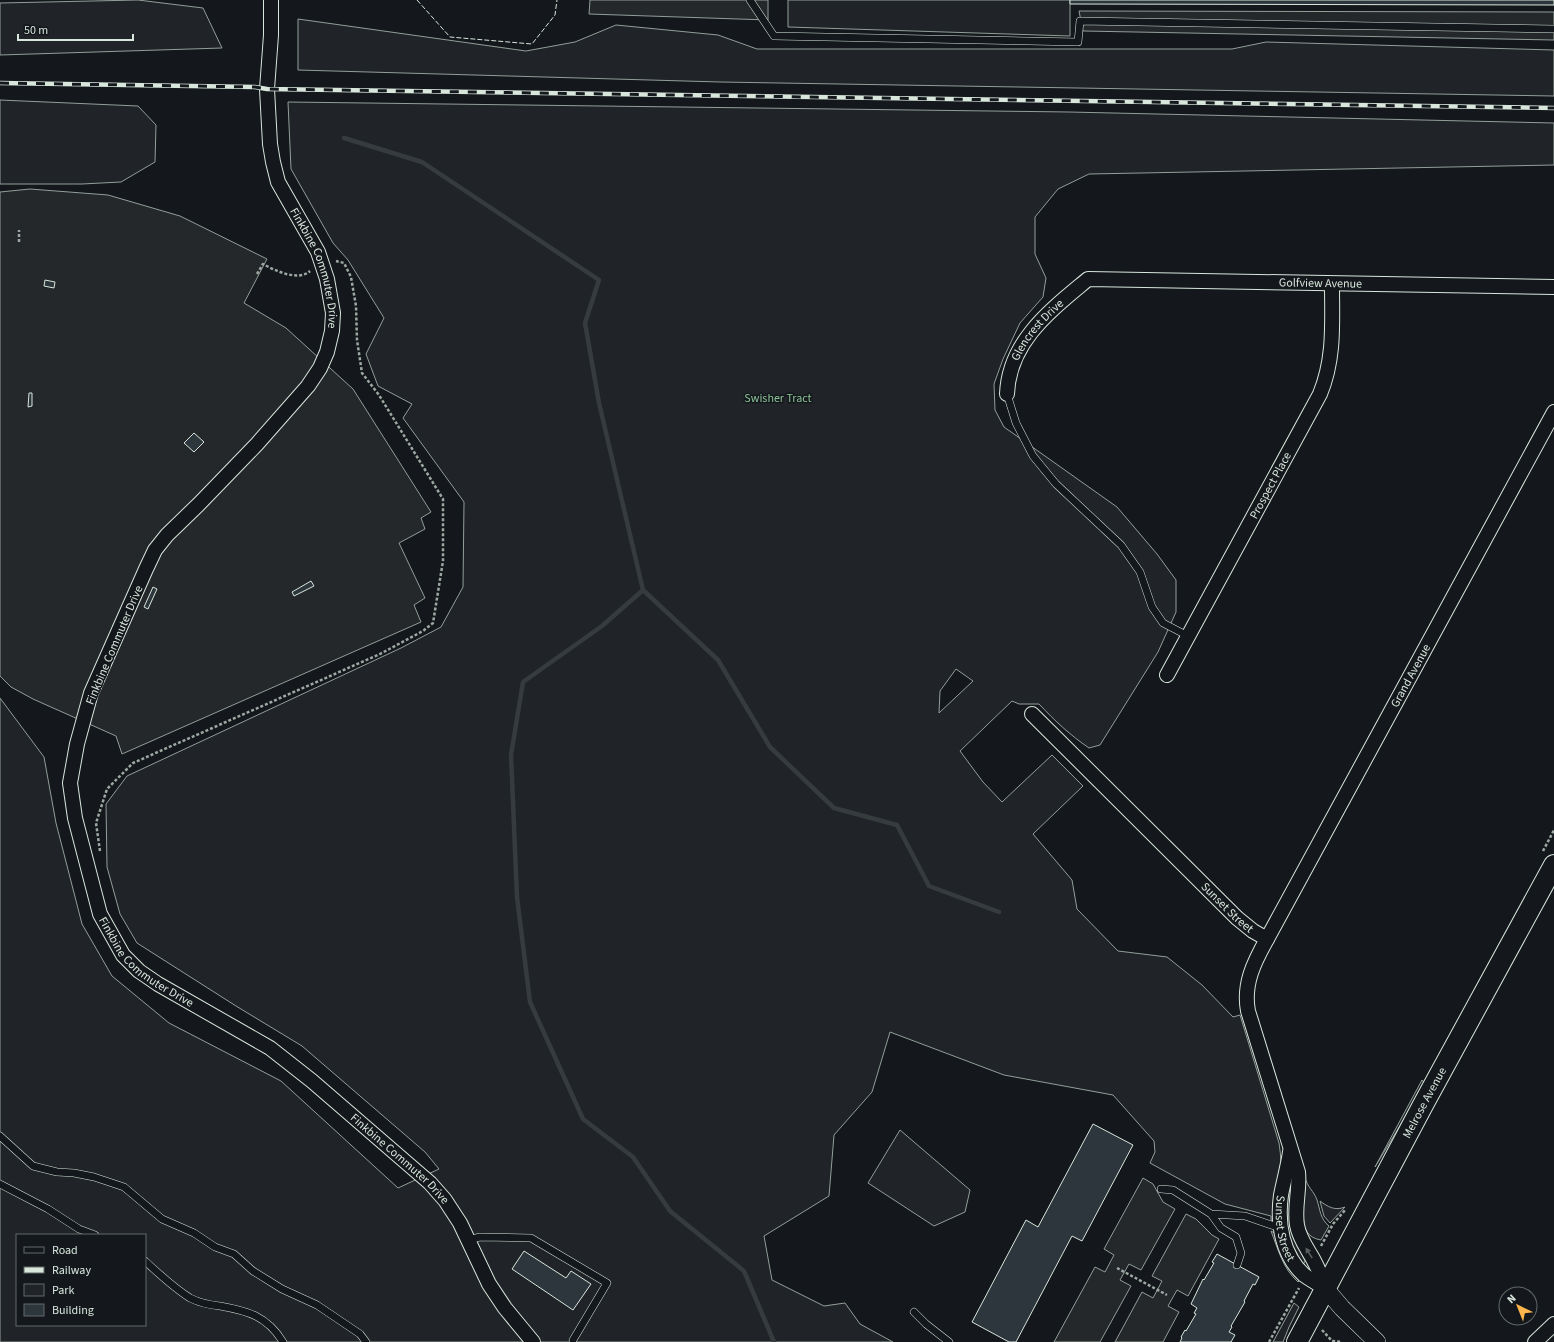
<svg xmlns="http://www.w3.org/2000/svg" width="1554" height="1342" viewBox="0 0 1554 1342" font-family="'Source Sans 3',sans-serif">
<rect width="100%" height="100%" fill="#14181c"/>
<path fill="#202428" stroke="#939e99" fill-rule="evenodd" d="M138,0L203,8L222,48L0,55V3Z
M788,0H1070V36L788,27Z
M298,19L526,51L575,42L616,25L718,35L757,49H1232L1266,42L1554,50V96L720,82L298,70Z
M0,100L138,106L156,125L155,162L121,182L82,184H0Z
M288,102L1069,112L1554,123V165L1089,174L1058,189L1035,217V254L1046,278L1043,297L1020,323L1003,359L994,384L995,410L1004,427L1117,507L1157,554L1176,580V612L1158,652L1100,745L1089,748C1070,735 1055,721 1039,704H1019L1012,701L960,751L983,782L1002,802L1052,755L1083,786L1033,834L1072,880L1077,909L1118,951L1167,957L1202,985L1233,1017L1240,1015L1279,1143C1284,1171 1278,1194 1273,1221L1271,1220V1216L1225,1204L1150,1163L1155,1152L1154,1141L1113,1095L1004,1075L890,1032L872,1092L834,1135L829,1196L764,1236L772,1280L824,1306L845,1303L860,1324L893,1342H0V698L44,757L56,823L82,924L112,976L169,1023L281,1081L398,1188L439,1169L425,1152L302,1046L236,1006L137,943L120,914L107,867L106,804L127,776L401,648L441,627L463,587L464,502L403,418L412,404L378,386L366,354L384,318L348,260L333,243L291,169ZM956,669L973,681L939,713L940,691ZM17,1235H145V1325H17Z
M1422,1080L1425,1084L1375,1167Z
M900,1130L970,1190L965,1212L934,1226L868,1183Z
M1305,1177C1307,1187 1314,1191 1317,1200C1320,1209 1320,1219 1329,1226L1321,1240C1293,1236 1303,1196 1305,1177Z
M1292,1180L1294,1238L1305,1261L1303,1265L1290,1240L1285,1213L1289,1183Z
M1320,1201C1328,1207 1335,1211 1345,1207L1330,1223L1324,1216Z
M1271,1231L1276,1234L1300,1280L1298,1282C1283,1269 1278,1249 1271,1231Z
M1294,1303L1299,1307L1289,1327L1283,1342H1273Z"/>
<path fill="#24282b" stroke="#939e99" d="M590,0H768V20L589,14Z
M1079,11L1554,12V40L1083,31Z
M30,189L108,195L180,216L267,259L244,303L286,328L353,389L431,512L421,518L425,529L399,543L425,598L414,605L421,622L122,754L116,736L33,699L11,687L0,676V192Z
M1143,1178L1153,1184L1163,1202L1175,1209L1141,1270L1129,1264L1120,1280L1131,1286L1100,1342H1054L1095,1267L1105,1272L1114,1255L1104,1249Z
M1186,1214L1196,1219L1212,1235L1219,1239L1188,1296L1177,1290L1168,1306L1179,1312L1163,1342H1115L1142,1292L1153,1298L1162,1281L1152,1276Z"/>
<g fill="none" stroke-linecap="round" stroke-linejoin="round">
<path stroke="#363b3e" stroke-width="4.5" d="M344,138L422,162L599,280L585,323L599,403L643,590L602,626L523,682L511,755L517,897L530,1002L583,1119L633,1157L670,1211L744,1271L774,1342
M643,590L718,660L770,747L834,808L897,825L929,886L999,912"/>
</g>
<path fill="#2c363c" stroke="#d8e6dc" d="M1070,0H1554V5L1070,4Z
M45,280L55,282L54,288L44,286Z
M29,393H32V406L28,407Z
M194,433L204,442L194,452L184,443Z
M311,581L314,586L294,596L292,592Z
M153,587L157,589L148,609L144,607Z
M1093,1124L1133,1145L1082,1241L1072,1236L1016,1342H1009L972,1322L1026,1220L1038,1227Z
M524,1251L566,1278L571,1271L591,1284L573,1310L512,1269Z
M1217,1254L1259,1277L1255,1285L1253,1284L1244,1301L1245,1302L1231,1326L1232,1327L1229,1332L1235,1335L1231,1342H1180L1182,1338L1181,1337L1185,1330L1186,1331L1196,1314L1194,1313L1197,1308L1191,1304L1203,1279L1204,1280L1214,1263L1212,1262Z"/>
<g fill="none" stroke-linecap="round" stroke-linejoin="round">
<defs>
<path id="service" d="M750,0L774,36L1078,42L1080,21L1554,29
M1007,394L1016,423L1033,456L1056,484L1121,545L1140,572L1152,607L1163,623L1188,636
M0,1136L33,1166L57,1172L74,1173L94,1177L124,1187L162,1219L194,1233L215,1247L234,1254L253,1271L282,1289L317,1305L360,1334L366,1342
M0,1184L48,1209L79,1229L95,1235
M1161,1189L1173,1190L1211,1214L1245,1216L1280,1228
M1211,1214L1221,1228L1236,1237L1241,1253L1237,1265
M468,1240L480,1237L531,1238L607,1283L573,1340
M145,1261C159,1274 174,1288 190,1298C200,1303 209,1305 220,1306C248,1311 267,1316 283,1342
M914,1312L926,1324L949,1342"/>
<g id="minor">
<path id="s1" d="M271,0V35L267,89L270,144L273,162L278,182L318,252L327,279L333,313L332,331L327,352L320,368L308,386L257,444L199,504L167,535L155,550L146,569L91,693L77,744L70,783L75,818L100,914L123,955L139,971L158,984L270,1048L312,1081L430,1183L445,1200L460,1223L489,1284L505,1308L533,1342"/>
<path id="s2" d="M1007,394C1009,341 1051,310 1088,279L1554,287"/>
<path id="s3" d="M1167,675L1320,394C1335,358 1332,322 1332,284"/>
<path id="s4" d="M1032,714L1237,918L1253,931L1267,939"/>
<path id="s5" d="M1290,1152C1288,1166 1284,1180 1281,1195C1277,1223 1282,1255 1304,1275C1311,1280 1318,1284 1325,1288"/>
<path id="s6" d="M1325,1288C1322,1278 1318,1268 1313,1259C1307,1248 1299,1238 1297,1225C1294,1207 1300,1190 1298,1172L1248,1011C1243,984 1254,962 1267,939L1554,412"/>
<path d="M1535,1342L1554,1324"/>
</g>
<path id="tertiary" d="M1325,1288L1342,1308L1377,1342"/>
<g id="secondary">
<path id="s7" d="M1297,1342L1424,1103L1554,865"/>
</g>
</defs>
<use href="#service" stroke="#d8e6dc" stroke-width="8"/>
<use href="#minor" stroke="#d8e6dc" stroke-width="16"/>
<use href="#tertiary" stroke="#d8e6dc" stroke-width="18"/>
<use href="#secondary" stroke="#d8e6dc" stroke-width="22"/>
<path stroke="#9da8a2" stroke-width="2.5" stroke-dasharray="3 2" stroke-linecap="butt" d="M19,242V230
M257,274L263,264C274,270 298,282 310,271
M100,851L96,823L107,789L133,763L380,654L423,631L433,623L443,561V499L379,395L362,373L357,340L356,306L351,277L344,263L336,261
M1543,851L1554,830
M1321,1246L1333,1224L1346,1209
M1117,1268L1167,1295
M1322,1330L1332,1341L1342,1342
M1269,1342L1299,1288"/>
<use href="#service" stroke="#14181c" stroke-width="7"/>
<use href="#minor" stroke="#14181c" stroke-width="14"/>
<use href="#tertiary" stroke="#14181c" stroke-width="17"/>
<use href="#secondary" stroke="#14181c" stroke-width="20"/>
<defs>
<path id="rail" d="M0,83L255,87L267,89L1554,108"/>
</defs>
<use href="#rail" stroke="#d8e6dc" stroke-width="4.5"/>
<use href="#rail" stroke="#14181c" stroke-width="3" stroke-dasharray="9" stroke-linecap="butt"/>
<path stroke="#d8e6dc" stroke-width="1" stroke-dasharray="5 2" stroke-linecap="butt" d="M417,0L450,37L532,44L555,15L557,0"/>
</g>
<defs><path id="oneway-solid" d="M-6-.8H1V-3.2L6.5 0L1 3.2V.8H-6Z"/></defs>
<use fill="#59605f" href="#oneway-solid" transform="translate(1309 1253) rotate(-122)"/>
<g text-anchor="middle" stroke-width="3" stroke-linejoin="round" paint-order="stroke">
<g font-size="12" fill="#d8e6dc" stroke="#14181c">
<text dy="4" stroke="none"><textPath href="#s1" startOffset="278">Finkbine Commuter Drive</textPath></text>
<text dy="4" stroke="none"><textPath href="#s2" startOffset="378">Golfview Avenue</textPath></text>
<text dy="4" stroke="none"><textPath href="#s2" startOffset="73">Glencrest Drive</textPath></text>
<text dy="4" stroke="none"><textPath href="#s3" startOffset="216">Prospect Place</textPath></text>
<text transform="translate(114 645) rotate(-67)" y="4">Finkbine Commuter Drive</text>
<text dy="4" stroke="none"><textPath href="#s6" startOffset="667">Grand Avenue</textPath></text>
<text dy="4" stroke="none"><textPath href="#s4" startOffset="275">Sunset Street</textPath></text>
<text dy="4" stroke="none"><textPath href="#s1" startOffset="1082">Finkbine Commuter Drive</textPath></text>
<text dy="4" stroke="none"><textPath href="#s7" startOffset="271">Melrose Avenue</textPath></text>
<text dy="4" stroke="none"><textPath href="#s1" startOffset="1406">Finkbine Commuter Drive</textPath></text>
<text dy="4" stroke="none"><textPath href="#s5" startOffset="78">Sunset Street</textPath></text>
</g>
<g font-size="12" fill="#8ac095" stroke="#14181c">
<text x="778" y="402">Swisher Tract</text>
</g>
</g>
<rect x="16" y="1234" width="130" height="92" fill="#14181c" stroke="#626a69"/>
<rect x="24" y="1247" width="20" height="6" fill="#14181c" stroke="#626a69"/>
<text x="52" y="1254" font-size="12" fill="#d8e6dc">Road</text>
<rect x="24" y="1267" width="20" height="6" fill="#d8e6dc" stroke="#626a69"/>
<text x="52" y="1274" font-size="12" fill="#d8e6dc">Railway</text>
<rect x="24" y="1284" width="20" height="12" fill="#202428" stroke="#626a69"/>
<text x="52" y="1294" font-size="12" fill="#d8e6dc">Park</text>
<rect x="24" y="1304" width="20" height="12" fill="#2c363c" stroke="#626a69"/>
<text x="52" y="1314" font-size="12" fill="#d8e6dc">Building</text>
<g transform="translate(1518 1306) rotate(317)"><circle r="19" fill="#14181c" stroke="#626a69"/>
<path d="M0-3L7 15L0 10L-7 15Z" fill="#ffb74d"/>
<text y="-6" font-size="11" font-weight="bold" text-anchor="middle" fill="#d8e6dc">N</text>
</g>
<path d="M18 34v6h115v-6" fill="none" stroke="#d8e6dc" stroke-width="2"/>
<text x="24" y="34" font-size="12" fill="#d8e6dc" stroke="#14181c" stroke-width="3" paint-order="stroke">50 m</text>
</svg>
